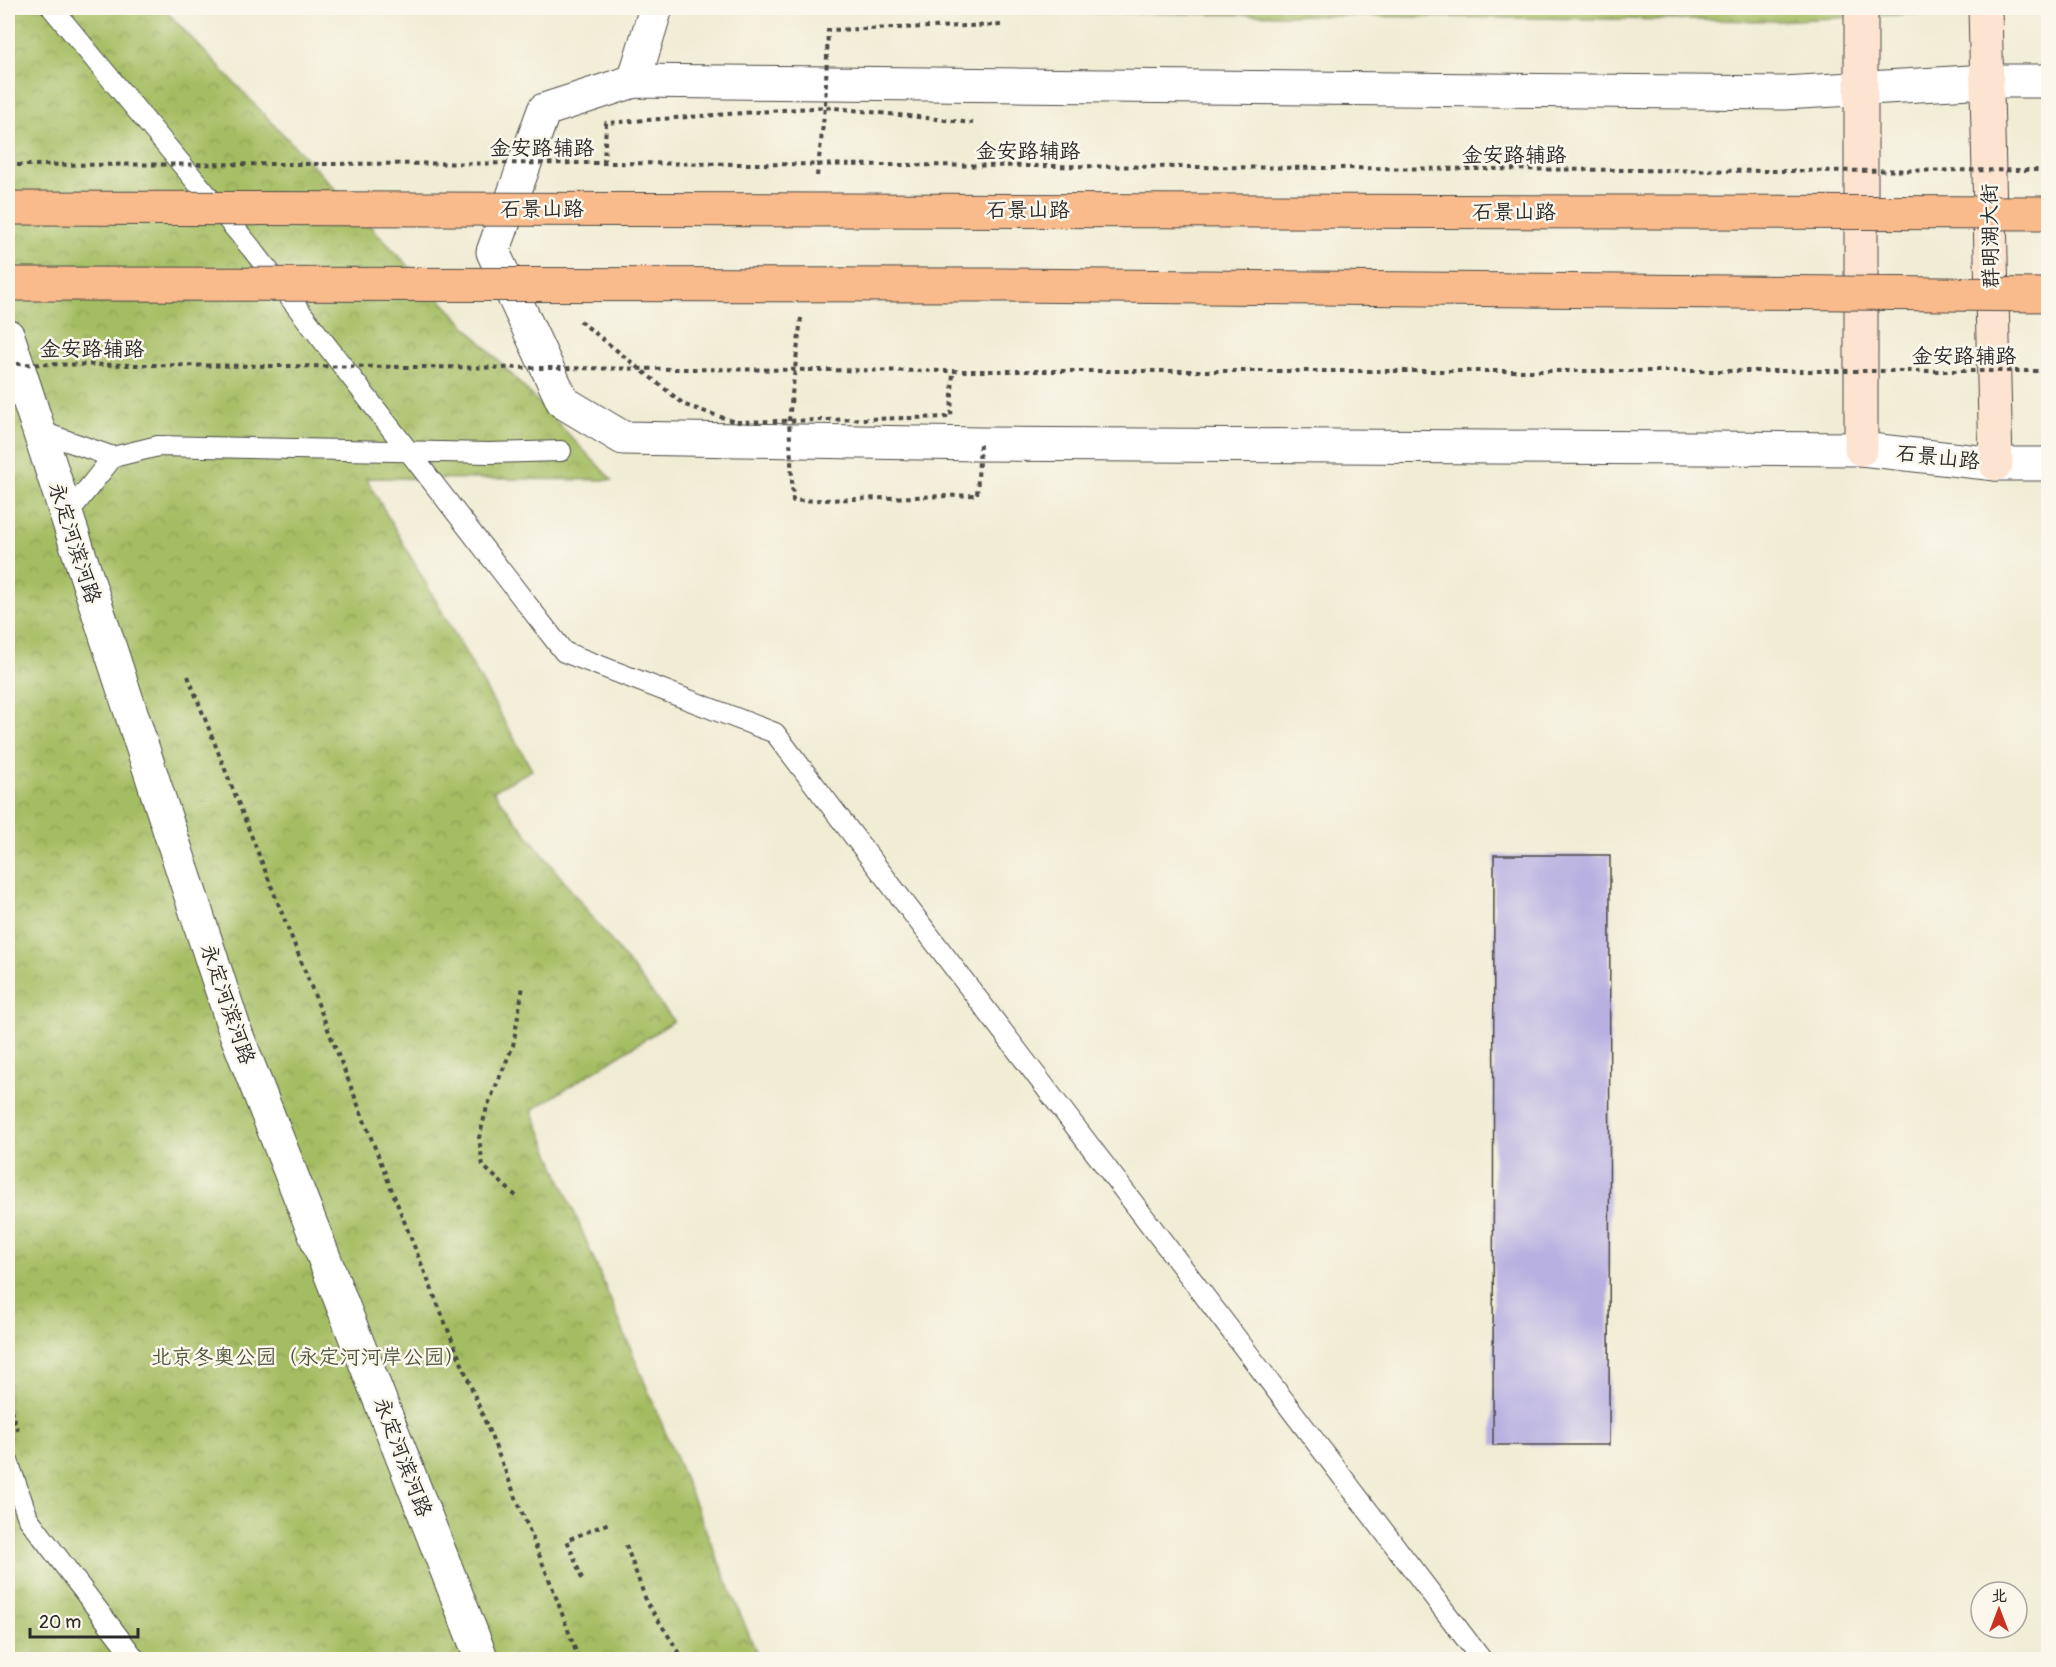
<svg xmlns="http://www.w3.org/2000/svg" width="2056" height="1667" viewBox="0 0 2056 1667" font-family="Pangolin,'LXGW WenKai TC',sans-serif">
<defs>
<pattern id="park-crowns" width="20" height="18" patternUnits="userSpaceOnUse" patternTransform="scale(1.5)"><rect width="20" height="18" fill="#a5bd62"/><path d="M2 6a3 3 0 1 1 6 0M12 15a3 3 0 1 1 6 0" fill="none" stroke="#879a51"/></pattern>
</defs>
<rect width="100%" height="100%" fill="#fbf7ec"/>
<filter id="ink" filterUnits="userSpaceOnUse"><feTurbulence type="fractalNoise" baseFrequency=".0167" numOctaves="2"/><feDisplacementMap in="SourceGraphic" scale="12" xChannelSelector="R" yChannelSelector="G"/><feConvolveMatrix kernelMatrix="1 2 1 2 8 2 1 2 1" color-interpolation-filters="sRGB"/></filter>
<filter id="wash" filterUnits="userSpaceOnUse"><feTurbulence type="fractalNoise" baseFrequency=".008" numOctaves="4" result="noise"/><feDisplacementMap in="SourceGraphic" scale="24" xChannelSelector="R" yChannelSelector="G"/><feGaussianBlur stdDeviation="1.35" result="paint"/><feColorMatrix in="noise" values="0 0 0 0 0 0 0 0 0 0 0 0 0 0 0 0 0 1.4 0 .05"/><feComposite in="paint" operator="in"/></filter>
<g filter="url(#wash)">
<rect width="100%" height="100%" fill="#f1ecd4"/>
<path fill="url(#park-crowns)" stroke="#687446" stroke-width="1.5" d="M8,8H163L612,480L366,478L532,770L493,791L674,1021L532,1110L759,1659L8,1660Z
M706,8H2019L1776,21Z"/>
<g id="blocks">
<path fill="#b8b0e1" d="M1494,855H1610L1609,1445H1493Z"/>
</g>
</g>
<g filter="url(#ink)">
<use href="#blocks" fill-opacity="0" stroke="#494844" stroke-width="1.5"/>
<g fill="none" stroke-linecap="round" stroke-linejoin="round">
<defs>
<path id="service" d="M52,8L252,249L564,652L775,733L1482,1660
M39,431L113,457
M66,516L113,457L158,446L489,453L561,451
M8,1461L28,1518L136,1660"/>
<path id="minor" d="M634,81L656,8"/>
<path id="tertiary" d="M2048,81H1987L1784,93L634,81L544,110L493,252L563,402L623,438L980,444L1861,449L1996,464H2048
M8,336L235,1031L482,1660"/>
<path id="secondary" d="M1985,8L1996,464
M1861,449V8"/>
</defs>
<use href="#service" stroke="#494844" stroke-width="22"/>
<use href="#minor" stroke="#494844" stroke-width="35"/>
<use href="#tertiary" stroke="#494844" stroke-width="35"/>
<use href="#secondary" stroke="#494844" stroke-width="35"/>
<path stroke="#494844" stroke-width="4" stroke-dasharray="4.5 4.5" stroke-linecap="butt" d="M188,676L408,1231L553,1589L579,1660
M516,1196L483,1166L479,1138L487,1107L513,1046L523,986
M8,1401L19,1435
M626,1545L647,1603L684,1660
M582,1579L567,1540L609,1523"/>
<use href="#service" stroke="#fff" stroke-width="20"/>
<use href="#minor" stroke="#fff" stroke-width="33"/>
<use href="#tertiary" stroke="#fff" stroke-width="33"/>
<use href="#secondary" stroke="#fde4d1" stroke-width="33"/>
<defs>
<path id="primary-bridge" d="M8,208L2048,213
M8,284L1004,285L2048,295"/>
</defs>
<use href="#primary-bridge" stroke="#494844" stroke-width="35" stroke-linecap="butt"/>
<path stroke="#494844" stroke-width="4" stroke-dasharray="4.5 4.5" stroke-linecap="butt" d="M604,163L606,123L825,107L973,123
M8,165L604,163L1773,171L2048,170
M817,176L825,107L828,30L1001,25
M801,318L789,420L793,501L977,495L980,444
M580,321L685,405L736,422L951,417L953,371
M8,364L953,371H2048"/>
<use href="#primary-bridge" stroke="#fabb8c" stroke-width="33"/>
</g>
</g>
<g text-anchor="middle" stroke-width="5" stroke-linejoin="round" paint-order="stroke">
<g font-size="21" fill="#2b2b2b" stroke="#fbf7ec">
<text x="542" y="155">金安路辅路</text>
<text x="1028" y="158">金安路辅路</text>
<text x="1514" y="162">金安路辅路</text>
<text x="542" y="216">石景山路</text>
<text x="1028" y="217">石景山路</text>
<text x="1514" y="219">石景山路</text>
<text transform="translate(1990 236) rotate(-91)" y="7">群明湖大街</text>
<text x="92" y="356">金安路辅路</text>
<text x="1964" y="363">金安路辅路</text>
<text transform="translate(1938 457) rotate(6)" y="7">石景山路</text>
<text transform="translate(75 543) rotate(72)" y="7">永定河滨河路</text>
<text transform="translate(228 1004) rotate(71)" y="7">永定河滨河路</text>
<text transform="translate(403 1457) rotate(69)" y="7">永定河滨河路</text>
</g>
<g font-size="21" fill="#50573c" stroke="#fbf7ec">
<text x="308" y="1364">北京冬奥公园（永定河河岸公园）</text>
</g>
</g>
<rect width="2056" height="1667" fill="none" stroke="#fbf7ec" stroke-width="30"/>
<g transform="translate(1999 1610)"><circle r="28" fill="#fbf7ec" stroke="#a8a59f" stroke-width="1.5"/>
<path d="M0-4.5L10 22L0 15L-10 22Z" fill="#c8321e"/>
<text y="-9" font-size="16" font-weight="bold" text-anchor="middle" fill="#2b2b2b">北</text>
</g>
<path d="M30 1628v9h108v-9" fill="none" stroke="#2b2b2b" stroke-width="3"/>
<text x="39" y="1628" font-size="18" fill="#2b2b2b" stroke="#fbf7ec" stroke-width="4.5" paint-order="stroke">20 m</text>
</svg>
